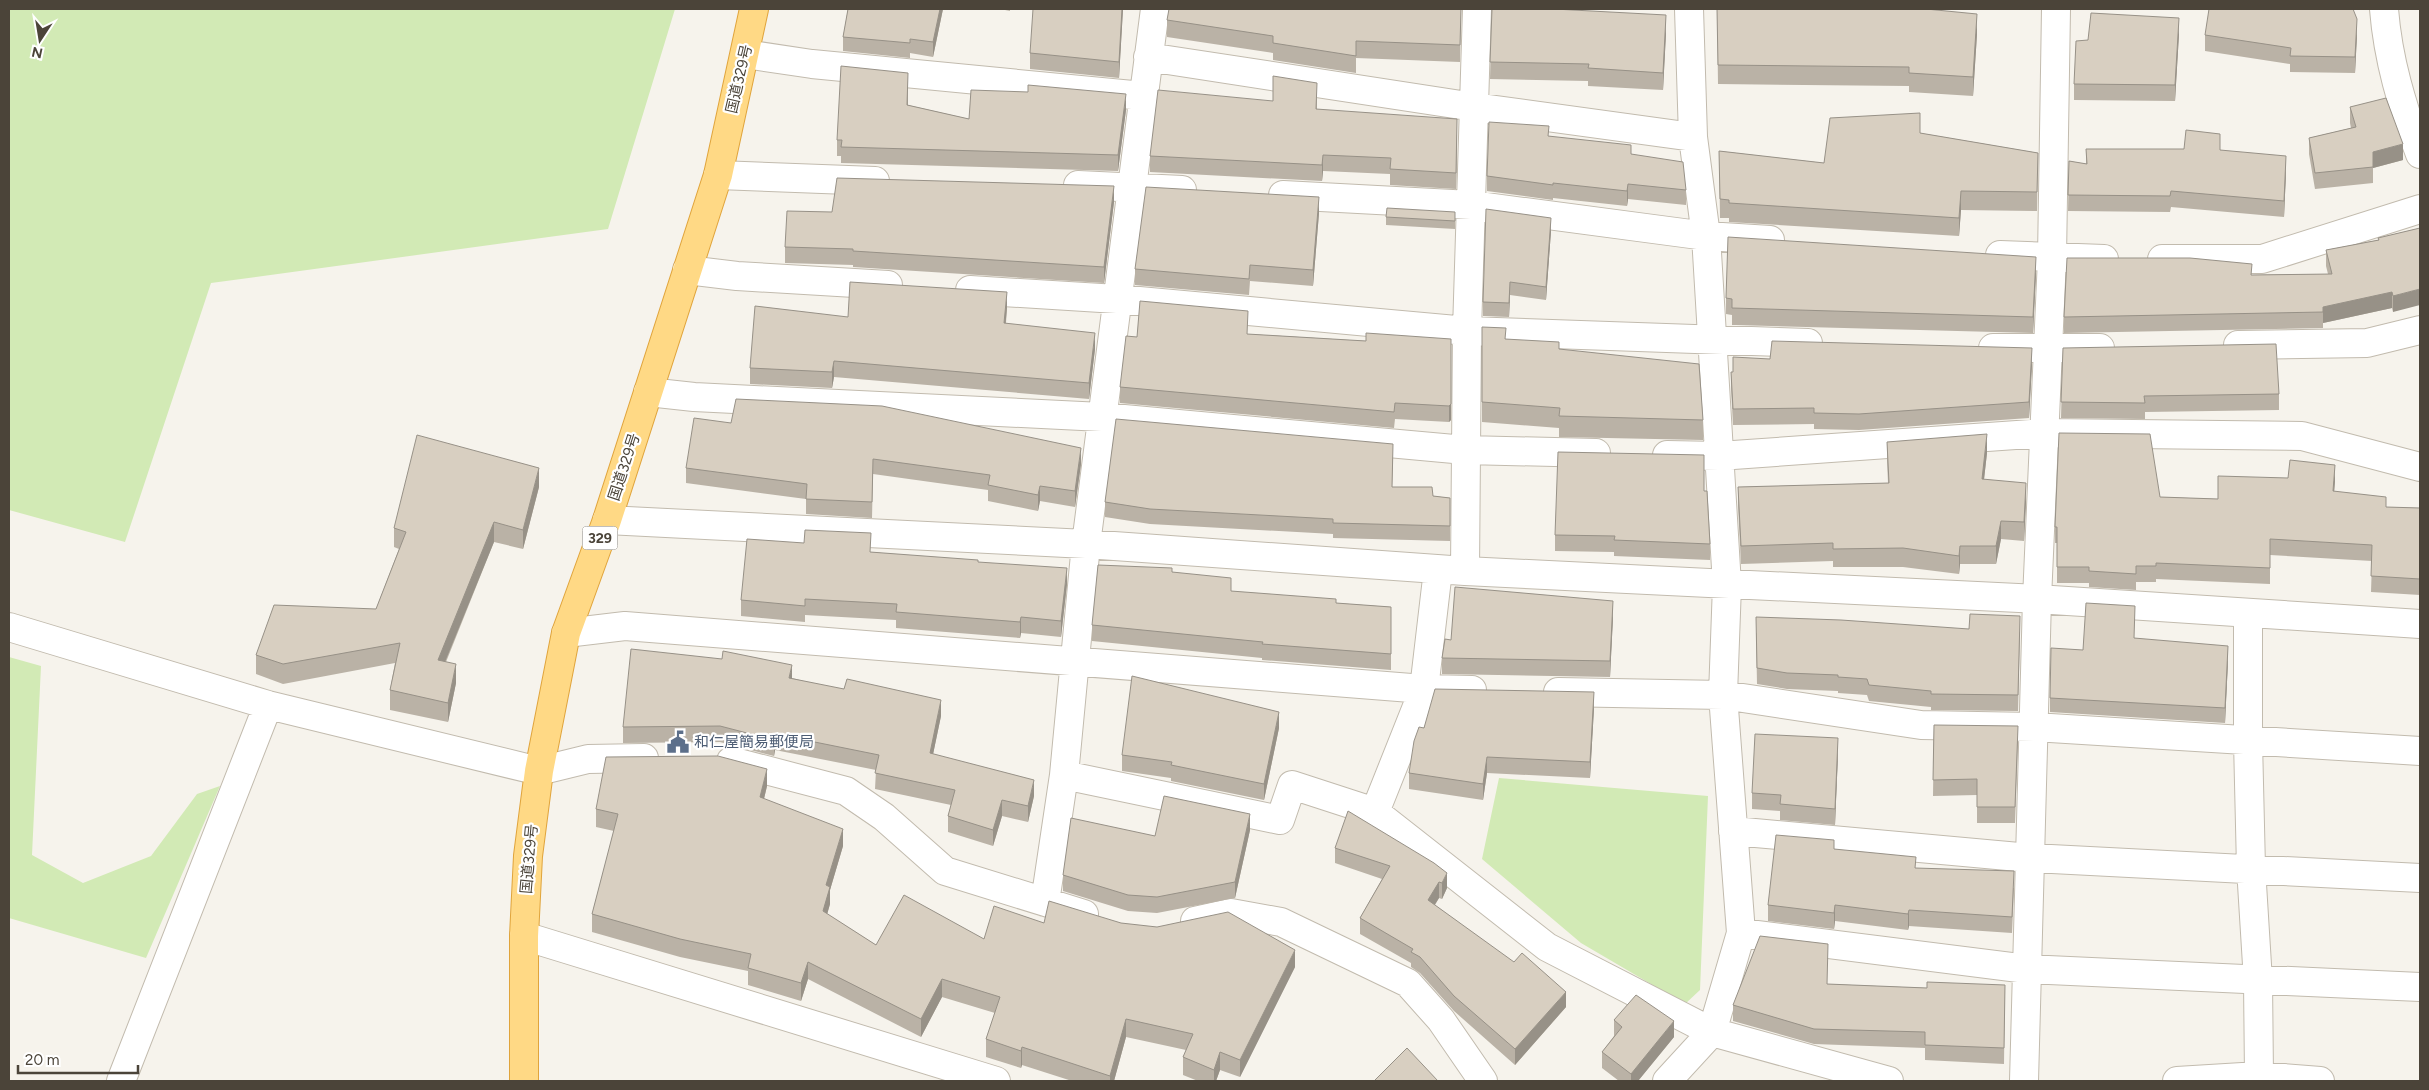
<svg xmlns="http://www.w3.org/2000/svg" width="2429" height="1090" viewBox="0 0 2429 1090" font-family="Figtree,'Noto Sans JP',sans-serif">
<rect width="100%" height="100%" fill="#f6f3ec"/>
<path fill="#d2eab5" d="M9,9H675L608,229L211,283L125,542L9,510Z
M9,657L41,666L32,855L83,883L151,856L197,794L220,786L146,958L9,918Z
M1499,778L1708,796L1700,990L1685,1004L1581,943L1482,859Z"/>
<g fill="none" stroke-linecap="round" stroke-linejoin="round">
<defs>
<path id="minor" d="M2384,9C2388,60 2402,106 2420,154
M745,54L812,64L1143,96
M1148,57L1474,107L1693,137
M718,175L875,181
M1078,185L1182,190
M1283,195L1471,205L1706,236L1770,240
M2000,255L2104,259
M2162,259H2262L2420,209
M687,270L737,276L888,285
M970,290L1117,299L1467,331L1808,343
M2238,345L2367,343L2420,330
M1993,348H2100
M648,392L694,397L1102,417L1465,450L1596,453
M1667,455L1719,456L2045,433L2302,436L2420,467
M607,520L1086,544L1465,571L2037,599L2420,624
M1438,570L1424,689L1375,812L1547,947L1712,1032L1889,1081
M1465,571L1467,331L1477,9
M2248,613V741L2251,868L2258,981L2259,1076
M9,627L268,705L539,771L588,759L644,758
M566,633L625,626L1424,689L1472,690
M1558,692L1723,695L1921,725L2034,727L2420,751
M731,761L846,791L884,817L945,871L1084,914
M1064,775L1280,820L1292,785L1375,812
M1733,831L2030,858L2420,878
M1045,902L1064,775L1086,544L1155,9
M1195,921L1231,913L1281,922L1408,983L1441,1020L1483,1081
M1741,933L2027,969L2420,987
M524,936L996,1081
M121,1081L268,705
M1667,1081L1712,1032L1741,933L1723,695L1727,585L1706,236L1693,137L1689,9
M2024,1081L2037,599L2052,258L2056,9
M2177,1081L2259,1076L2320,1081"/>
<path id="trunk" d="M524,1081V936L528,856L539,771L566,633L607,520L718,175L754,9"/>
</defs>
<use href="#minor" stroke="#c2bbae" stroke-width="30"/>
<use href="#trunk" stroke="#e0a43c" stroke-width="30"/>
<use href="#minor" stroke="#fff" stroke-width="28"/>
<use href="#trunk" stroke="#ffd985" stroke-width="28"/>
</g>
<path fill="#bab2a6" d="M848,9H943L933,57L910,53V58L843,51V37Z
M1000,9H1010V11Z
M1123,9L1119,78L1030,69V53Z
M1461,9L1460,62L1356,58V73L1273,60V53L1167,37V20Z
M1492,9H1556L1666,33L1663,90L1588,86V81L1490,79Z
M1717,9L1977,34L1973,96L1909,92V86L1718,84Z
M2179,34L2175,101L2074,100V84L2088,40Z
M2205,35H2357L2355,73L2290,72V64L2205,51Z
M908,89V105L969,119L1126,110L1118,171L841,163V156H837V140Z
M1317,99V109L1457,135L1456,189L1390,185V174L1323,171L1322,181L1150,172V156L1273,101Z
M2350,107L2403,160L2373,168V183L2315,189L2309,154V138L2351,128L2350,123Z
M1920,133L2038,153L2037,211L1961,210L1959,236L1729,222V218H1720L1719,151L1824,163Z
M1549,136L1631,154L1686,190V205L1628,199L1627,206L1553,198V200L1487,191V176Z
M2086,149H2184L2220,150L2286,172L2284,217L2171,207L2170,212L2068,211L2069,161L2086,164Z
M1114,202L1104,283L853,267V265L785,263V247L832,212Z
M1455,212V229L1386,225V217Z
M1319,213L1313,286L1250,281L1249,295L1135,285V269Z
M2420,228L2393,312L2392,308L2323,323V328L2064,333V317L2252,275L2328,274L2326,266V250L2378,240V238Z
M1551,231L1546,300L1510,295L1509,317L1483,316V302Z
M2036,273L2033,333L1736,325H1732V315L1726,314V298Z
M1007,308L1006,323L1095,349L1089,399L834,377L832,388L750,384V368L848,317Z
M1482,327L1506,339L1559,349L1703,420V440L1559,437V428L1482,422Z
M1248,334L1366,341L1451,339V420L1449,422L1395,419L1394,428L1120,403V387L1137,337Z
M2063,348L2279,394V410L2145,412V419L2061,418Z
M1770,359L2032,364L2029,418L1859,430L1814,429V424L1733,425L1731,388V372H1733Z
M731,423L1081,464L1075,507L1040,501L1038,511L988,501V490L873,474L872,518L806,514V499L686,483V468Z
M1887,442L1987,453L1984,479L2026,501L2024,541L2001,539L1996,564H1960L1959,574L1903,567H1833V561L1741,564L1738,506V487L1888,483L1887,460Z
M1393,459L1392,487L1433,496L1450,498V541L1333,538V534L1150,524L1105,517V502Z
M2335,481L2334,491L2386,507L2420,508V595L2371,592L2372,561L2270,555V584L2156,579V582H2136V590L2089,587V583H2057V543H2055V527L2160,497L2218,499Z
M539,487L523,549L494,542L446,662L456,683L448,722L390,710V690L395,663L283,684L256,674V655L376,609L399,549L394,547V528Z
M1704,491L1710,544V560L1614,556V552L1555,551V535Z
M871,552L978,562L1067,584L1061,637L1021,633L1020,638L896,628V620L805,615V622L741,616V600Z
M1172,572L1231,591L1336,603L1391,607V670L1262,660V658L1092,641V625Z
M1613,617L1610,677L1442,674V658L1451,640Z
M1969,629L2020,632L2018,711L1931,710V707L1869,701L1867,695L1838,693V691L1787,689L1757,684L1756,633Z
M2134,638L2228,661L2225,723L2050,712V698L2083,650Z
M792,678L941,716L933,754L1034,796L1028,822L1002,816L993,846L948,832V816L951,805L875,789L876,770L775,750L774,756L720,742L623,743V727Z
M1594,708L1590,778L1487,773L1483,800L1409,789V773L1424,728Z
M1934,725L2018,742L2015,823H1977V795L1933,796Z
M1279,728L1264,800L1171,781V778L1122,771V755Z
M1838,754L1835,825L1780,820V811L1752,809V793Z
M767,786L764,799L843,846L830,890V904L827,914L876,945L984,939L1044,923H1121L1295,967L1240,1077L1220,1070L1216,1081H1198L1183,1075V1057L1186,1050L1126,1037L1114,1081H1072L1022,1065L1021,1068L986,1057V1039L995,1013L942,997L921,1037L808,979L801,1001L748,985V971L680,957L592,932V914L614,831L596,827V809Z
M1250,830L1235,898L1157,913L1128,911L1063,891V875L1155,836Z
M1335,848L1434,863L1447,888L1442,899L1439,898L1435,905L1566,1007L1515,1065L1454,1011L1420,973L1411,967V963L1360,934V918L1382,879L1335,863Z
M1834,849L1916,868L2014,888L2012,933L1909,926L1908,930L1835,921L1834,929L1768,921V905Z
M1827,984L1927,988L2005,985L2004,1064L1925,1060V1048L1814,1044L1733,1021V1005Z
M1614,1020L1674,1037L1638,1081H1619L1602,1068V1052L1614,1036Z"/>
<path fill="#979187" d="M940,9H943L933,57V42Z
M1122,9H1123L1119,78V62Z
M1977,14V34L1973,96V77Z
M1666,15V33L1663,90V73Z
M2179,18V34L2175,101V85Z
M2357,19V35L2355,73V57Z
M908,73V89L907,121V105Z
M1126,94V110L1118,171V155Z
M1457,119V135L1456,189V173Z
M2403,144V160L2373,168V183V152Z
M1323,155V171L1322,181V165Z
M2286,156V172L2284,217V201Z
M1628,184V199L1627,206V191Z
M1114,186V202L1104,283V267Z
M1961,191V210L1959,236V218Z
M1319,197V213L1313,286V270Z
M1551,218V231L1546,300V287Z
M2036,257V273L2033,333V317Z
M1510,282V295L1509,317V303Z
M2420,289V305L2393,312V296Z
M1007,292V308L1004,339V323Z
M2392,292V308L2323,323V307Z
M1095,333V349L1089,399V383Z
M2032,348V364L2029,418V402Z
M1451,355V420L1449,422V406Z
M834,361V377L832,388V372Z
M1987,434V453L1982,497V479Z
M1081,448V464L1075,507V491Z
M2335,465V481L2333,507V491Z
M539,468V487L523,549V530Z
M2026,483V501L2024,541V522Z
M1040,486V501L1038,511V495Z
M2001,521V539L1996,564V546Z
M494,522V542L438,679V660Z
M1960,546V564L1959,574V556Z
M1067,568V584L1061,637V621Z
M1613,601V617L1610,677V661Z
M1021,617V633L1020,638V622Z
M2228,646V661L2225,723V708Z
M456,664V683L448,722V703Z
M792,665V681L789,678Z
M1594,692V708L1590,778V762Z
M941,700V716L930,769V753Z
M1279,712V728L1264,800V784Z
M775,734V750L774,756V740Z
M1838,738V754L1835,825V809Z
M1487,757V773L1483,800V784Z
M767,769V786L760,815V797Z
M1034,780V796L1028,822V806Z
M1002,800V816L993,846V830Z
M1250,814V830L1235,898V882Z
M843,829V846L830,890V904L823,929V911L826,885Z
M1447,873V888L1442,899V883Z
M1439,882V898L1428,915V900Z
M1835,905V921L1834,929V913Z
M1909,910V926L1908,930V914Z
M1295,950V967L1240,1077V1060Z
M808,962V979L801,1001V983Z
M942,979V997L921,1037V1019Z
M1566,992V1007L1515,1065V1049Z
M1126,1019V1037L1114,1081H1110V1076Z
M1674,1021V1037L1638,1081H1631V1074Z
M1022,1047V1065L1021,1068V1051Z
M1220,1052V1070L1216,1081H1214V1070Z"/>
<path fill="#d8cfc1" stroke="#979187" d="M848,9H940L933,42L910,39V43L843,37Z
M1033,9H1122L1119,62L1030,53Z
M1169,9H1461L1460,45L1356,41V56L1273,43V36L1167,20Z
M1492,9H1554L1666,15L1663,73L1588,68L1589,64L1490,62Z
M1717,9H1926L1977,14L1973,77L1909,73V67L1718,65Z
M2209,9H2353L2357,19L2355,57L2290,56L2291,48L2205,35Z
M2091,13L2179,18L2175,85L2074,84L2076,41L2088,40Z
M841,66L908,73L907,105L969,119L971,90L1028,92V85L1126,94L1118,155L841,147L842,140H837Z
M1273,76L1317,83L1316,109L1457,119L1456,173L1390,169L1391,158L1323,155L1322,165L1150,156L1158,90L1273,101Z
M2386,98L2403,144L2373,152V167L2315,173L2309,138L2356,127L2350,107Z
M1920,113V133L2038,153L2037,192L1961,191L1959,218L1729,203V200L1720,199L1719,151L1824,163L1830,118Z
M1489,122L1549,126L1548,136L1631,145V154L1683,162L1686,190L1628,184L1627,191L1553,183V185L1487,176Z
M2186,130L2220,134V150L2286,156L2284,201L2171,191L2170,196L2068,195L2069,161L2087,164L2086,149H2184Z
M837,178L1114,186L1104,267L853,251V249L785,247L787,211L832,212Z
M1146,187L1319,197L1313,270L1250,265L1249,279L1135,269Z
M1387,208L1455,212V221L1386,217Z
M1486,209L1551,218L1546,287L1510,282L1509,303L1483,302Z
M2420,228V289L2393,296L2392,292L2323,307V312L2064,317L2067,258H2190L2252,264L2251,275L2332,274L2326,250L2379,240L2378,238Z
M1728,237L2036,257L2033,317L1732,308V299L1726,298Z
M850,282L1007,292L1004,323L1095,333L1089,383L834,361L832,372L750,368L755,306L848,317Z
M1140,301L1248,311L1247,334L1366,341V333L1451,339V404L1449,406L1395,403L1394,412L1120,387L1126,336L1137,337Z
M1482,327L1506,328L1505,339L1559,342V349L1699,364L1703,420L1559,416L1560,408L1482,402Z
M1772,341L2032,348L2029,402L1859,414L1814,413V408L1733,409L1731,372H1733V357L1770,359Z
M2276,344L2279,394L2144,396L2145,403L2061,402L2063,348Z
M736,399L882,406L1081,448L1075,491L1040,486L1038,495L988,485L990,475L873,459L872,502L806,499L807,484L686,468L694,418L731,423Z
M1116,419L1393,444L1392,487H1432L1433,496L1450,498V526L1333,523V519L1150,509L1105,502Z
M2059,433L2150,434L2160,497L2218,499V476L2288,478L2290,460L2335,465L2333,491L2386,497V507L2420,508V579L2371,576L2372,545L2270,539V568L2156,563V566H2136V574L2089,571V567H2057V527H2055Z
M1987,434L1982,479L2026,483L2024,522L2001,521L1996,546H1960L1959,556L1903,548L1833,549V543L1741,546L1738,487L1889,483L1887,442Z
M417,435L539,468L523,530L494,522L438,660L456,664L448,703L390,690L400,643L283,664L256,655L274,605L376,609L406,532L394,528Z
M1558,452L1704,455V491H1707L1710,544L1614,540L1615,536L1555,535Z
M805,530L871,533L870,552L978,560V562L1067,568L1061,621L1021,617L1020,622L896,612L897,604L805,599V606L741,600L747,539L804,543Z
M1098,565L1172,568V572L1231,578V591L1336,599V603L1391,607V654L1262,644L1263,642L1092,625Z
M1455,587L1613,601L1610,661L1442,658L1445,639L1451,640Z
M2086,603L2135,606L2134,638L2228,646L2225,708L2050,698L2051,648L2083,650Z
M1970,614L2020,616L2018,695L1931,694V691L1869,685L1867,679L1838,677V675L1787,673L1757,668L1756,617L1841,620L1969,629Z
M631,649L722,659L723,651L792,665L789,678L844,689L847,679L941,700L930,753L1034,780L1028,806L1002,800L993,830L948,816L955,790L875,773L879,755L775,734L774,740L720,726L623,727Z
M1132,676L1279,712L1264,784L1171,765L1172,762L1122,755Z
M1435,689L1594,692L1590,762L1487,757L1483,784L1409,773L1414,741L1419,727L1424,728Z
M1934,725L2018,726L2015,807H1977V779L1933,780Z
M1755,734L1838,738L1835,809L1780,804L1781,795L1752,793Z
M718,756L767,769L760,797L843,829L826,885L830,887L823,911L876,945L904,895L984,939L994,906L1044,923L1049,901L1121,923L1157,927L1228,912L1295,950L1240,1060L1220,1052L1214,1070L1183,1057L1193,1034L1126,1019L1110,1076L1022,1047L1021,1051L986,1039L1000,997L942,979L921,1019L808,962L801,983L748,968L751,954L680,939L592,914L618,814L596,809L606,757Z
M1164,796L1250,814L1235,882L1157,897L1128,895L1063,875L1071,818L1155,836Z
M1348,811L1434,863L1447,873L1442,883L1439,882L1428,900L1514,962L1522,953L1566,992L1515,1049L1454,996L1420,957L1411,952L1413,949L1360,918L1390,866L1335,848Z
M1776,835L1834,840V849L1916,857L1915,868L2014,871L2012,917L1909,910L1908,914L1835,905L1834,913L1768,905Z
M1760,936L1828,944L1827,984L1927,988V982L2005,985L2004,1048L1925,1045V1032L1814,1029L1733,1005Z
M1636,995L1674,1021L1631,1074L1602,1052L1622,1027L1614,1020Z
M1407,1048L1438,1081H1374Z"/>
<defs>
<symbol id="civic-bare" viewBox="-9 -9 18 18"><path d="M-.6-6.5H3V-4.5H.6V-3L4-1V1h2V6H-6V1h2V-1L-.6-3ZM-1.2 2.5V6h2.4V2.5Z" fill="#5c6f8a" stroke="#fff" stroke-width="2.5" paint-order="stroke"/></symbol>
</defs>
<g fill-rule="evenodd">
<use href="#civic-bare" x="662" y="726" width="32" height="32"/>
</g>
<g text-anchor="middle" stroke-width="4.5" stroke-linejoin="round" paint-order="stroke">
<rect fill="#fff" stroke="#817c74" stroke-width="1" x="582.5" y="526.5" width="35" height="23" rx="4"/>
<g font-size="14" font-weight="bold" fill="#4b4439">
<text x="600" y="543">329</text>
</g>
<g font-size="15" fill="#4b4439" stroke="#fff">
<text transform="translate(739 79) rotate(-77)" y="5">国道329号</text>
<text transform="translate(624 467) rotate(-72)" y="5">国道329号</text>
<text transform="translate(529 859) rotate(-85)" y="5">国道329号</text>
</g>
<g font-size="15" fill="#4e5e75" stroke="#fff" text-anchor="start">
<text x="694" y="747">和仁屋簡易郵便局</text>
</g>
</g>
<rect width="2429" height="1090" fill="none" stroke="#4b4439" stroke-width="20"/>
<g transform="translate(40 40) rotate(192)" stroke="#ffffff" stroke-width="4" paint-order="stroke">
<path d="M0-4L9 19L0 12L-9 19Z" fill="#4b4439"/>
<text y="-8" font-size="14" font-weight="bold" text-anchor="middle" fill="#4b4439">N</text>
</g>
<path d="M18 1065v8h120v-8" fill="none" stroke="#4b4439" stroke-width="2.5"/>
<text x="25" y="1065" font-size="15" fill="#4b4439" stroke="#ffffff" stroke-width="4" paint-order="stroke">20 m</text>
</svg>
